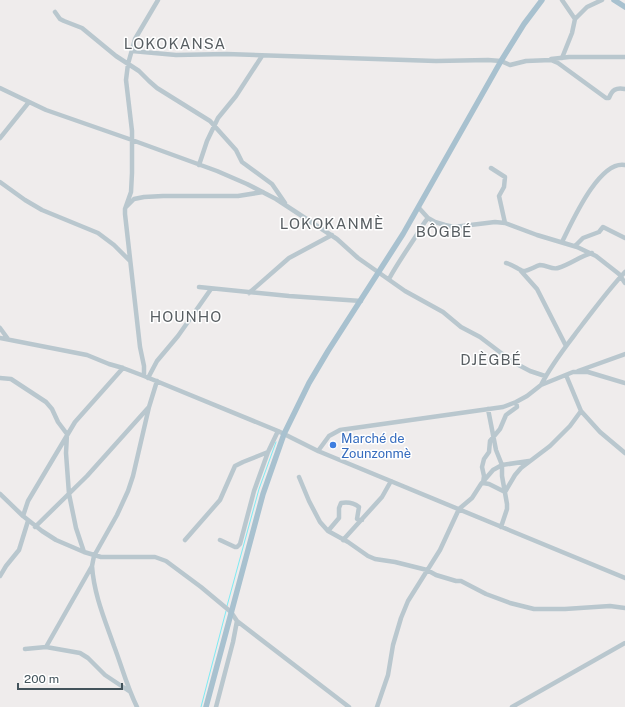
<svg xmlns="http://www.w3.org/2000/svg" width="625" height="707" viewBox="0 0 625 707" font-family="'Public Sans',sans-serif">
<rect width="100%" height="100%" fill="#efecec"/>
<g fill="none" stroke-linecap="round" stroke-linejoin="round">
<path stroke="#7debf4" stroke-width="1" d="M227,606L259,489L276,442
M201,707L226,611"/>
<path stroke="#b9c7ce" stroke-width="4.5" d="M562,0L575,19L572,33L562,58
M55,12L60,19L64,21L82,28L116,56L139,71L149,81L157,88L210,121L236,150L242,162L272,184L285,203
M575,19L587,7L602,0
M132,51L176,55L227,54L436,61L488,60L501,61L510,65L526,61L551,60L558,63L606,98H609C612,90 616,87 625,89
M551,59L569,57H625
M0,88L46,110L132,140L217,171L247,184L276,199L337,239L358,258L405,291L443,312L461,327L480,337L513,362L530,371L545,376
M0,138L29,102
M199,165L207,141L218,118L236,96L262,56
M491,168L505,177L504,187L499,196L505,223
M0,182L25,200L42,210L98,233L114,245L130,261
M126,207L134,199L144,197L163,196H238L263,192
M419,208L428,218L435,222L445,225L454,227L495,222L505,223L537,235L577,247L596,256L619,274L625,283
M562,242C572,222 599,160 625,165
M575,246L583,238L599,232L603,227L625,238
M506,263C512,264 519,270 523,271C529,271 535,266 540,265C547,265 552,270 558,268C571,264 580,256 592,253
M521,271L537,289L566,346
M389,279C397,264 407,250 416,236C420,229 423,224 428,218
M199,287L289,296L361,301
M249,293L289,258L332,235
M0,328L8,339
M0,338L87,355L109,364L123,368L144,376L278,431L318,451L625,578
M578,371L625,354
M566,375L581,411L600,432L625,453
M144,376V366L140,347L125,214V209L131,192L132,173V131L126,80L128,64L135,39L158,0
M0,378L11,379L46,402L52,409L58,422L67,434L66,453L69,494L76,528L84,552
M148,378L157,361L178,336L211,289
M541,385C552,363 567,345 582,325C596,307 609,289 625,272
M516,402L517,407L506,415L500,429L490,441L489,452L484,459L482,467L484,476L483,483L489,484L505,492L515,475L521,468L550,446L570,426L581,411
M488,409L496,450L502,465V476L507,504V509L501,527
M318,451L329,436L340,430L503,407L516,402L527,396L541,385L573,372H588L625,383
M299,477L309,501L320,522L328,531L348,542L368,556L375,559L395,562L427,570L436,575L456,581H461L486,594L510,603L534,609H565L610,606L625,608
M0,494L23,516L42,531L56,540L84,552L101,557H155L166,561L201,587L231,612L237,621L349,707
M23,516L28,501L75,422L123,368
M35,527L87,476L148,408
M328,531L339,518V508L341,503C347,502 354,503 359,507L357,519L359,520H362
M185,540L220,500L235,466L243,462L268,452
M220,540L235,547H237L240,544L254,491L268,452L278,431
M343,540L382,497L391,481
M92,566C94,595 105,620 114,646C122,667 127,687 137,707
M0,576L6,566L19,550L28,521
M46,647L92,566L94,556L117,515L128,491L133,476L149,407L157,381
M25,649L46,647L80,653L88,658L105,675L129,691
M216,707L233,642L237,621
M377,707L388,675L393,645L401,618L408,601L440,550L459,509L472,498L481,484L493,470L502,465L529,461
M512,707L625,643"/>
<path stroke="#a8c1cf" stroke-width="5.5" d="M614,0L625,7
M206,707L263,494L284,434L309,383L328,351L403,234L501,61L524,24L542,0"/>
</g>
<circle fill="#3f7fe0" stroke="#fff" stroke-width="1.5" cx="333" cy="445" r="4"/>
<g text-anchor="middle" stroke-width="3" stroke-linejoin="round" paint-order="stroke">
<g font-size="13" fill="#366cbe" stroke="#fff" text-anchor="start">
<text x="341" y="443">Marché de<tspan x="341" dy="15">Zounzonmè</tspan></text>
</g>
<g font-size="15" letter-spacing="1" fill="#585e62" stroke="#fff">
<text x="175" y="49">LOKOKANSA</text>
<text x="332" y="229">LOKOKANMÈ</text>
<text x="444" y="237">BÔGBÉ</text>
<text x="186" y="322">HOUNHO</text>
<text x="491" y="365">DJÈGBÉ</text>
</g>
</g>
<path d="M18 683v6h104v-6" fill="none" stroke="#43535b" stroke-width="2"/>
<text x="24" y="683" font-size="12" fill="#43535b" stroke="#ffffff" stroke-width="3" paint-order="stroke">200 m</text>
</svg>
